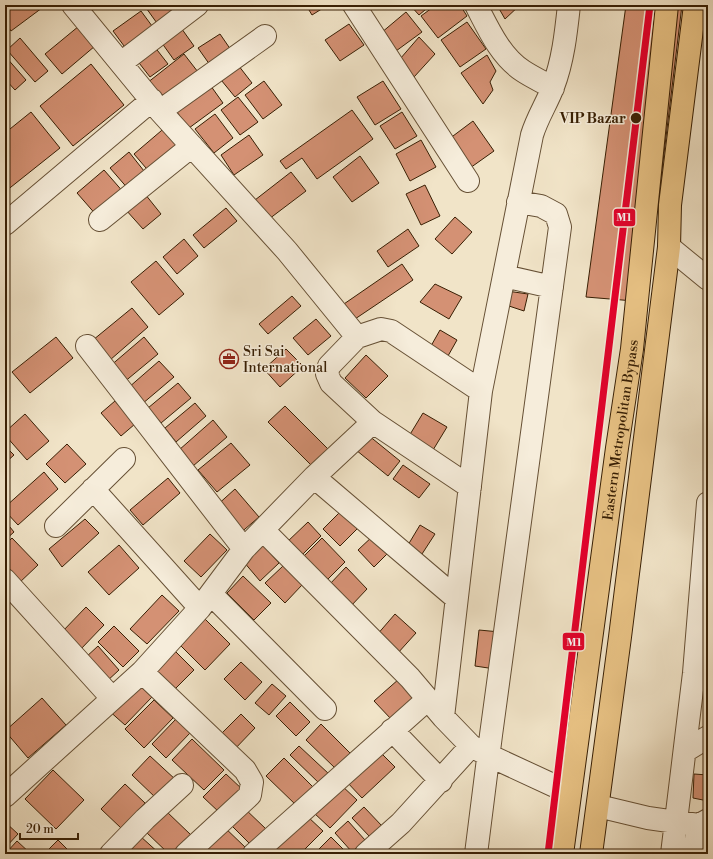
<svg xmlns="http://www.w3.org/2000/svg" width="713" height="859" viewBox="0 0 713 859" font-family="'Libre Bodoni',serif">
<rect width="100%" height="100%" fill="#f1e4c8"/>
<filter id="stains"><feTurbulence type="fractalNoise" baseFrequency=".005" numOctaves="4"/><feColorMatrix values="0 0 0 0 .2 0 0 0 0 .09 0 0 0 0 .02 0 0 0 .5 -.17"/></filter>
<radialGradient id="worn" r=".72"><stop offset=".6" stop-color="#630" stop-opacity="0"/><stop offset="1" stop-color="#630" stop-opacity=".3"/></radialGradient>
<path fill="#d49174" stroke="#381f04" d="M5,5H46L11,31L5,22Z
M144,5H187L159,26Z
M306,5H328L312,15Z
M410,5H431L419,15Z
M436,5H460L467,16L438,38L421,16Z
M497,5H520L505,19Z
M626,5H682L646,302L586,297Z
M141,11L155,30L127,50L113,31Z
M406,12L422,32L396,51L381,33Z
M467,22L486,49L460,67L441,40Z
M349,24L364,45L340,61L325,40Z
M179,25L194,46L174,60L159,39Z
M79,26L95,46L62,74L45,54Z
M220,34L231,50L210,65L198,48Z
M419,37L435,54L414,77L400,59Z
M20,38L48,71L35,82L7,50Z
M154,46L168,64L150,77L136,59Z
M184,54L198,72L162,101L147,83Z
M487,55L496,71L490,82L493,90L483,104L461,73Z
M5,56L26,80L15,90L5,79Z
M235,61L252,83L235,97L217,75Z
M91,64L124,105L73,146L40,106Z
M264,81L282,105L263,119L245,95Z
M383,81L401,109L375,125L357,97Z
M208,82L223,103L189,128L173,107Z
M238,97L258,122L240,135L221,110Z
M352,110L373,139L317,179L302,158L286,169L280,161Z
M31,112L60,148L6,191L5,133Z
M402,112L417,136L395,149L380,126Z
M215,114L233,138L214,153L195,129Z
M473,121L494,151L470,168L449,139Z
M168,125L186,146L152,175L134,154Z
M249,135L263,155L234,175L221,155Z
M421,140L436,167L410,181L396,154Z
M129,152L148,176L130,191L110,168Z
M360,156L379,183L352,202L333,177Z
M104,170L125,194L98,217L77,193Z
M291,172L306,191L269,219L255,200Z
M425,185L440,216L421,225L406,194Z
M145,194L161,214L143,229L126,210Z
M226,208L237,221L204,248L193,235Z
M455,217L472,232L452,254L435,239Z
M408,229L419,246L388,267L377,251Z
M184,239L198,256L177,274L163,257Z
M156,261L184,294L159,315L131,282Z
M402,264L413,280L352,321L341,306Z
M435,284L462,297L449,319L420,302Z
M507,291L528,294L524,311L506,305Z
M292,296L301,306L268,334L259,324Z
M132,308L148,327L110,360L93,340Z
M316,319L331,336L308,355L293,338Z
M440,330L457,340L444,363L427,353Z
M56,337L73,358L30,393L12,372Z
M144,337L158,354L123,383L109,367Z
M286,349L303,366L280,387L264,369Z
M366,355L388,376L366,398L345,378Z
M159,361L174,377L142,404L128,388Z
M178,383L191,398L161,423L148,408Z
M115,401L135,424L121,436L101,413Z
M195,403L206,416L176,442L165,428Z
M285,406L329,450L313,467L268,422Z
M423,413L447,427L430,455L406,441Z
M25,414L49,441L27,460L5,435V432Z
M213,420L227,437L193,466L179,450Z
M368,435L400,461L388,476L356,450Z
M231,443L250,465L217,492L198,470Z
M67,444L86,464L65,483L46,464Z
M5,446L14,455L5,463Z
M403,465L430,484L419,498L393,479Z
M44,472L58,489L18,525L5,511V507Z
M168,478L180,493L143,525L130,510Z
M235,489L259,517L238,535L215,507Z
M344,508L361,525L340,546L323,529Z
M85,519L99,533L62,567L49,549Z
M5,521L14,532L5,540Z
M308,522L321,536L300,557L286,543Z
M420,525L435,534L422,554L408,545Z
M210,534L227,550L201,577L184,561Z
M374,535L390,551L374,567L358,550Z
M12,538L38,565L18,584L5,570V545Z
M322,538L345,562L327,580L303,557Z
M262,544L279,563L260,581L243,561Z
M119,545L139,568L109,595L88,572Z
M283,566L302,585L285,603L265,583Z
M346,567L367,589L350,607L329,585Z
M243,576L271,603L254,620L227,593Z
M162,595L179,611L147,644L130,629Z
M86,607L104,625L79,651L61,633Z
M395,614L416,633L397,654L376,636Z
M203,617L230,644L205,670L178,643Z
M114,626L139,651L123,667L98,642Z
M479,630L500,632L495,669L475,666Z
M98,646L119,670L106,682L85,658Z
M172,648L194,670L172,692L150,671Z
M241,662L262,682L245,700L224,679Z
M399,679L416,698L392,720L374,701Z
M135,681L152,697L125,725L107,709Z
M272,684L286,696L269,715L255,703Z
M42,698L66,725L28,758L5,731Z
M154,700L173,718L144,748L125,729Z
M290,702L310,722L296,736L276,716Z
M241,714L255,728L232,752L217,738Z
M176,719L190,733L166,758L152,744Z
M321,724L350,753L335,768L306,740Z
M192,739L224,770L204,790L172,760Z
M299,746L329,774L320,784L290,755Z
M378,750L395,767L362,798L346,781Z
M150,756L176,780L157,799L132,775Z
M284,758L314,788L297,806L266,776Z
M53,770L84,800L56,829L25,799Z
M226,774L243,790L220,813L203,797Z
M694,774L708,775V801L693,798Z
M125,784L145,803L121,828L101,809Z
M340,784L357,800L330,828L313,812Z
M242,806L266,829L251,845L227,821Z
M364,807L382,826L370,837L352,818Z
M166,811L191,835L173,854H169L146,832Z
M307,816L323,831L300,854H279L275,850Z
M348,821L365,840L352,852L335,833Z
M5,822L18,834L5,848Z
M221,824L246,848L240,854H214L203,843Z
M140,836L160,854H122Z
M331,837L346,852L344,854H314Z
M58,840L72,854H44Z
M17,841L31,854H5Z"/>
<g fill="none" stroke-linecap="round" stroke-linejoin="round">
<defs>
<path id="street" d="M73,5L160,111L287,251L357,337L381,329L391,331L481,391
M354,5L468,181
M476,5C488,28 500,56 523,71C532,77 543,82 553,88
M121,63L197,5
M160,111L265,36
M100,220L192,146
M5,224L152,100
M669,247L708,279
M504,276L552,287
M357,337L329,366L327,374L331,383L373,422L470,487
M87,346L244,549
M314,477L456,598
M93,489L200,608
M56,526L124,459
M263,530L410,678L443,717L471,746L488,755L570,793
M5,580L112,698
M211,594L325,709
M142,672L245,770L252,782L250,795L186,854
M443,717L481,391L532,135C537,118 547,103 553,87C563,61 566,33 569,5
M392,730L441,781
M685,751L708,737
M5,796L142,672L200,608L244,549L314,477L373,422
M598,806L648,818L676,822L699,825L708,820
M111,854L145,819L182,785
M254,854L428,699
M366,854L401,823L471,746
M476,854L491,735L560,227L556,214L541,206L518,202
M672,854L694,673L708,503
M693,854L699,825"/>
<g id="primary">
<path id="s1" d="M562,854L617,448L632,349L667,5"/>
<path d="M591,854L620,637L669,247L670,205L695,5"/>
</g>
</defs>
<use href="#street" stroke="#665035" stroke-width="24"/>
<use href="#primary" stroke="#381f04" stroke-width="24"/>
<use href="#street" stroke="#f6eddb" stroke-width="22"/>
<use href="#primary" stroke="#e8c284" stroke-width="22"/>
<defs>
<path id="metro-1" d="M548,854L650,5"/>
</defs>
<use href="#metro-1" stroke="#f6eddb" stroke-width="10"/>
<use href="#metro-1" stroke="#e4002b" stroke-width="7"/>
</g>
<defs>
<symbol id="office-ring" viewBox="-11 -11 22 22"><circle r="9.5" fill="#f6eddb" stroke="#8f2418" stroke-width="1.5"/><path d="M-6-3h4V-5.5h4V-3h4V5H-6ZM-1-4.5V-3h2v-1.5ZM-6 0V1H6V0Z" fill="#8f2418"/></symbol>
</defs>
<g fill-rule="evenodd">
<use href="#office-ring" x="218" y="348" width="22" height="22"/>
</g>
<circle fill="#381f04" stroke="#f6eddb" stroke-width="1.5" cx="636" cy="118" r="6"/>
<g text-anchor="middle" stroke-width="3" stroke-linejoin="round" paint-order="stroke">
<g font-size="14" font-weight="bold" fill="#381f04" stroke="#f6eddb" text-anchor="end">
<text x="626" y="123">VIP Bazar</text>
</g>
<g font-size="14" fill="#381f04" stroke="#f6eddb" text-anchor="start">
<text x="243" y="356">Sri Sai<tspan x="243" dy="16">International</tspan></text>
</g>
<g font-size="14" fill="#381f04" stroke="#f6eddb">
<text dy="5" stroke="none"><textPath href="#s1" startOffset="428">Eastern Metropolitan Bypass</textPath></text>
</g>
</g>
<g stroke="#f6eddb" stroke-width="1.5">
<rect x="613" y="208" width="23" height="19" rx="4" fill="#e4002b"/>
<rect x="562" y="632" width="23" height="19" rx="4" fill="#e4002b"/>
</g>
<g font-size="11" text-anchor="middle" font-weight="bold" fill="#fff">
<text x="624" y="221">M1</text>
<text x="574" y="646">M1</text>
</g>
<rect width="713" height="859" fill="none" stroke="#f1e4c8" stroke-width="20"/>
<rect x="6" y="6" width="701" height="847" fill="none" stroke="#381f04" stroke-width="2"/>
<rect x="10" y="10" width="693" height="839" fill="none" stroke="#381f04"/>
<path d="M20 833v6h58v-6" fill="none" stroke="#381f04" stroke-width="2"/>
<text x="26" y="833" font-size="12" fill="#381f04" stroke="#f6eddb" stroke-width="3" paint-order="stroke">20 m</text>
<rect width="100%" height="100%" filter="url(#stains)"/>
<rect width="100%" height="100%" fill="url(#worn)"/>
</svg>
